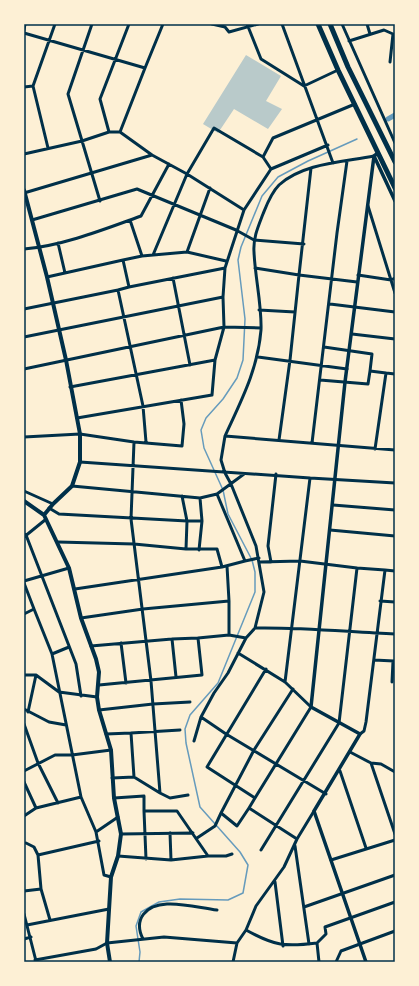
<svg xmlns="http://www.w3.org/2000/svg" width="419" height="986" viewBox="0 0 419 986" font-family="Helvetica,sans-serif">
<rect width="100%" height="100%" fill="#fdf0d5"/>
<path fill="#b9caca" d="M246,55L281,76L266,101L282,109L268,129L234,109L218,133L203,124Z"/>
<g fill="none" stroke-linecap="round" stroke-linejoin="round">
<path stroke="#669bbc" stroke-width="1.5" d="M139,962L140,952L136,926L141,912L159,902L180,899L228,900L243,893L248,865L240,852L200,807L186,743L185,729L190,715L218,683L255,592V572L252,560L228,514L223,490L204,448L201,430L206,418L223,399L237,378L243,360L245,319L238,260L241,247L262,196L278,177L308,161L357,139"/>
<path stroke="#669bbc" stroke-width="5" d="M388,119L395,115"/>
<path stroke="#003049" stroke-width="3" d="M92,24L68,94L100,201
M212,24L225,27L229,32L258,24
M247,24L261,59L304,86L338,70
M282,24L333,163
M342,24L395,143
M367,24L370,34
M24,30L25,24
M24,33L145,68L163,24
M349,41L384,30L393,34L390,62
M24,87L33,86
M109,132L100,99L129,24
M120,132L145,68
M48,148L33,86L55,24
M24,154L82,141L109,132H120L152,155
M311,168L299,275L357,282
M271,169L263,157L273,138L355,104
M24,193L152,155L187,174L244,210L225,268L223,297L224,327L215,360L212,395L77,418
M368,206L395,293
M244,210L271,169L328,145
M32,220L137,189L236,230L254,240L304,244
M130,220L142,256
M58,243L65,273
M24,249C62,246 105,229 141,216L169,164
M187,252L210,188
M153,255L187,174L214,128L263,157
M123,260L142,256L187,252L226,261
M255,268L299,275L290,360L279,440
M358,275L391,280L395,278
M47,277L123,260L129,287L118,290L143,406L146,442
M173,278L190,365
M129,287L225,268
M330,304L395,312
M24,309L118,290
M259,310L295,312
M352,334L395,339
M24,337L223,297
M324,347L372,354L370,371L386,373L375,449
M258,357L347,369
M24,369L224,327L261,328
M386,373L395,374
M320,380L368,384L370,371
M70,387L215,360
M225,436C241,401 258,369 261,330C262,306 255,277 254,252C253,238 258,227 263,214C267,204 271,193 279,185C303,163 344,162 374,156
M24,437L80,434L134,442L182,446L184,424L181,400
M312,443L337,233L347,161
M80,462L310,478
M72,486L200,498L217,494
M24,491L53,504
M182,496L187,521H202
M333,505L395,510
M49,508L59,514L187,521L186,549H217L222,567
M330,530L395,536
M24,534L26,535L76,664L81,696
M24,537L45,520
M58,542L134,544L186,549
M199,550L202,521L200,498
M245,561L259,558
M260,562L300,561L357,568
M271,562L268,546L276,474
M227,566L229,601
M24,581L69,568
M24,583L34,609L24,614
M75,589L222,567L245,561L217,494L244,474
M380,601L395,602
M81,618L143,609L229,601V635
M255,628C302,627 348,632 395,634
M121,643L126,683
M91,646L172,639
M238,653L285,682L311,707L255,798
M52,654L69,647
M374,660L394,661
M266,669L207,767L255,798L249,808L297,839
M24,675H36L59,692L97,697
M176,677L172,639L198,638
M285,682L310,478L395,483
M392,682L393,661
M99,685L202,675L198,638L229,635L246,638
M24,709L49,722L66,725
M99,710L153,704L190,702
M28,712L36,675
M24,724L38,763L58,803
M106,734L131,733
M360,734L364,731L366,722L385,570L395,571
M194,741L201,717
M350,752L371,763L395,834
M371,763L381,764L395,772
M24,771L55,755H72L111,750
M340,771L366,848
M134,777L131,733L180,730
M112,778L134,777L160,793L151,681L131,519L134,442
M24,782L36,808
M160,793L170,798L188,795
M326,794L226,734L201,717L214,693L228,673L246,638L255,628L264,592L256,546L231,484L225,473L221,460L225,436L395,450
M81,797L96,832L104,875L111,877
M114,798L144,796V811H177L208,856L171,860L118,856
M249,808L237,826L221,813L254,750L293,689
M144,811L146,859
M24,816L36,808L81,797L52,654L34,609
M96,832L118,817
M170,833L171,860
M121,834L193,833
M197,838L215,826L221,813
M26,843L34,847L38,855L41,889L50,920
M295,846L309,944
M261,850L339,723L357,568L385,570
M38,855L99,841
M208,856H226L232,854
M331,860L395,840
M275,882L283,946
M24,891L41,889
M304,907L395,875
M24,914L36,961
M27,925L109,909
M246,930C275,946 285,947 317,943
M24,939L31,937
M143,939C133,919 146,905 167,904C183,903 201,908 217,910
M35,960L96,949L107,943L164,937L237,943
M233,962L237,943L246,930L256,906L284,867L297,839L314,811
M319,962L317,943L326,934L325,927L395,902
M336,962L341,951L395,931"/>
<path stroke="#003049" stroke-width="3.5" d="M374,156L395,201
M366,962L314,811L360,734L311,707L345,382L374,156L378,153"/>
<path stroke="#003049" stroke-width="4" d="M24,190L47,277L66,360L80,434V462L72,486L53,504L44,515L69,568L81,618L96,659L99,672L97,697L99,710L111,750L114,798L121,834L118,856L111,877L107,943L110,962
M24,501L44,515"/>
<path stroke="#003049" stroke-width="5" d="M318,24L338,70L395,188
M330,24L348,67L395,162"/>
</g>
<rect width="419" height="986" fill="none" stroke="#fdf0d5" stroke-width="50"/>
<rect x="25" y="25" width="369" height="936" fill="none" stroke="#003049" stroke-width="1.5"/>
</svg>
